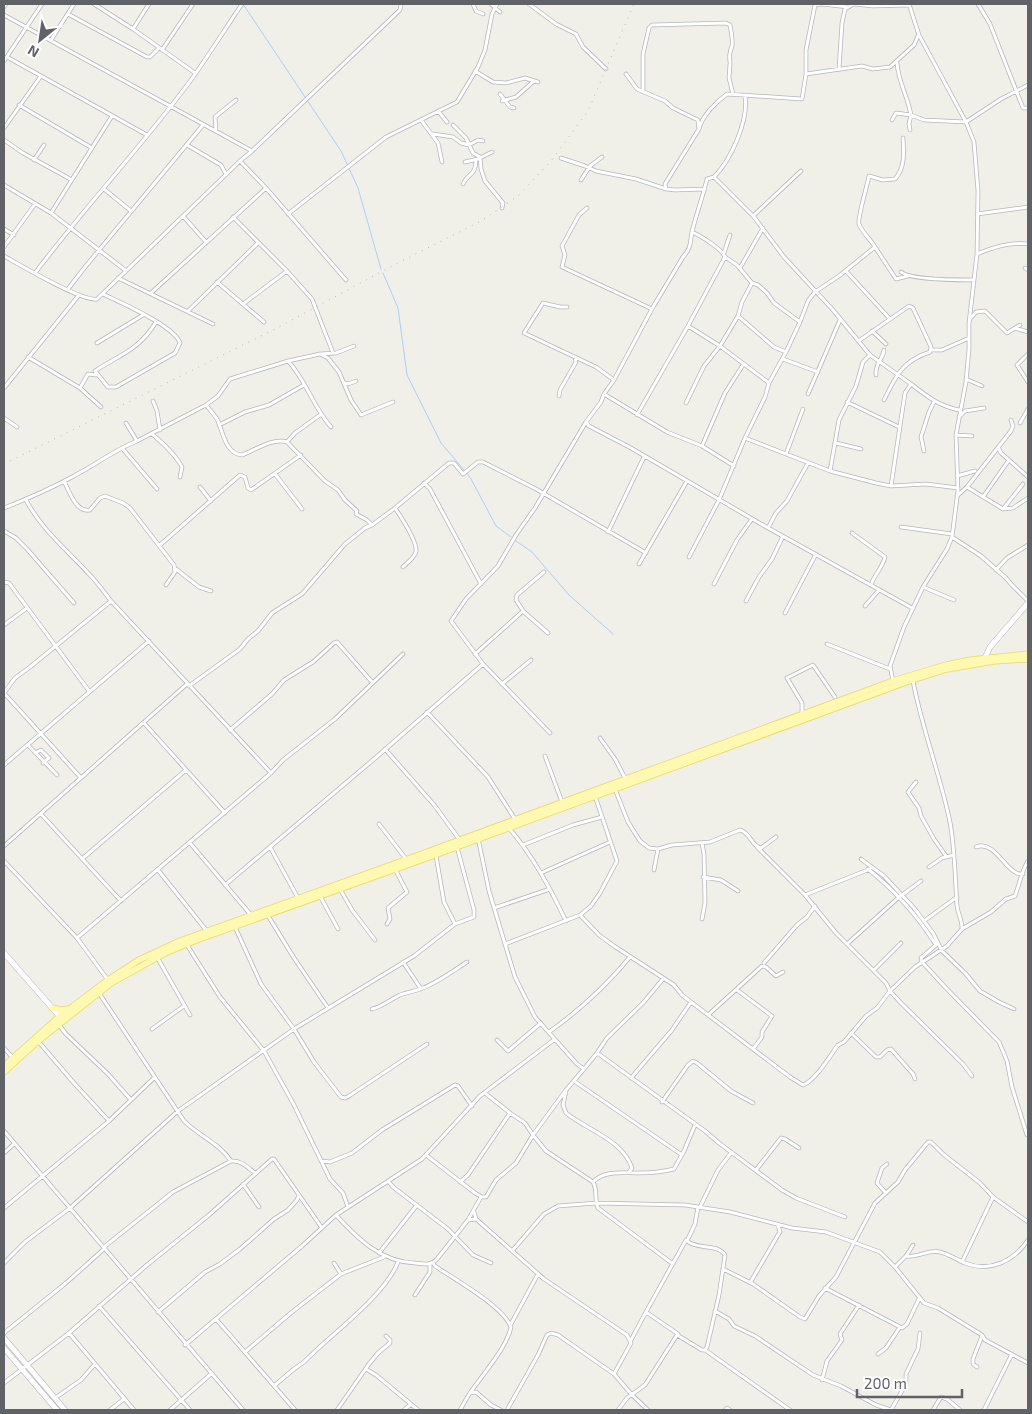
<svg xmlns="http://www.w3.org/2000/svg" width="1032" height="1414" viewBox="0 0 1032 1414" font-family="'Exo 2',sans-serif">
<rect width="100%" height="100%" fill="#f0efe8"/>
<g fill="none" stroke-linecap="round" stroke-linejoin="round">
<path stroke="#abd0fd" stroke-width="1" d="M243,4L341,151L358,188L381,269
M383,273L398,308L407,375L441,443L464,470
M467,473L471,479L496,526L511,537
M516,541L532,552L569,595L613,634"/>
<defs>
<path id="street" d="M94,4L133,29L195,73
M473,4L476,11L483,14
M491,4L500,12
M529,4L556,24L576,34L583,47L606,69
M978,4L990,24L1023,108H1028
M4,7L6,4
M68,14L147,57H150L159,48
M4,15L252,151L240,161L97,299C82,302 20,265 4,256
M133,29L149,4
M51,40L74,4
M162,50L193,4
M7,57L147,135
M4,61L42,4
M730,64L729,78L733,94
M839,69L842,23L845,9L854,4L873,6L909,5
M475,71L493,82L506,83L525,78L538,82
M626,74L637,89L665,101L673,108L698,120L699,129L665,184L666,189
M806,74V50L815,5L822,4L848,7
M643,92V54L649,28L652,25L726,23L730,25C731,31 733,39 732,46C730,52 729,55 730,62
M500,94L510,107L514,108
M502,101L516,97L534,81
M19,105L92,148
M438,111L447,122
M421,120L438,143L442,162
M892,120L896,113L911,115C908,97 898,81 897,63
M453,125L466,138L473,153L480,157L481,169L485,181L503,203L502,208
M4,128L41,76
M699,129C702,116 716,102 727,94L802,99L806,74L862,66L873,69L890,67L914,45L918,36
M910,130L909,124L911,115L924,120L966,122L1001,99L1028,85
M216,131L215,117L236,100
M433,134L453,137L461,143L469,145L478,140L483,141
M4,140L23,153L72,180
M187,145L221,165L226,174
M252,151L400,10L401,4
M561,158L585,166L596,171L636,179L666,189L675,190L705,189
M34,160L44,145
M240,161L266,188
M465,162L478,159L492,152
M714,177C731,160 749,120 745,96
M581,180L590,166L602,157
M463,184C468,172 475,178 476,160
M4,185L51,213L125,270
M104,189L131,211
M587,208L579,215L562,246L565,255L562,267L652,309
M51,213L112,116
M288,214L386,137L457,102L478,67L485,50L492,14L497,4
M977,214L1028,207
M183,216L206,242
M753,216L801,171
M233,217L287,271L312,299L333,353
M4,229L14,235
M692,232C701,236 722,249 725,257L737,265L752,283L758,285L767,293L774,303L800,322L808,301L815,292L839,276L875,247C871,240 861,231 859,224C857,219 868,183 869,176L883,180L895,179C905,168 904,153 903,138
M4,247L35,204
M875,247L896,279L908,276
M724,253L730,235
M977,254C994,247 1010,242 1028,244
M740,268L763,228
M1025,268L1028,270
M846,271L890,319
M901,272C910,280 960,280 974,280
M35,273C85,207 142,146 191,80C209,55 225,29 242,4
M118,278L213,324
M217,282L264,322
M68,289L85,267L203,125
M151,293L266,188L346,280
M103,294C119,302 175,326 180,343L175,353L116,387H108L95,371C121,354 139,350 156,322
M243,304L287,271
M567,307H560L543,303L524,333L596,367L614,380
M188,311L258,243
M738,316L774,347L786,352
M970,319L976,312L985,311L1007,333L1020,325
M688,326L720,346L769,383
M1015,328L1028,332
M872,331L886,344
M860,340L909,306L913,308L931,347L930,352C902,361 896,376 884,400
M97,343L143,315
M931,350H942L969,338
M320,354L336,353L354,346
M1028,354L1017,365L1028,382
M28,357L80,388L101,407
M783,359L818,372
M288,361L320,354L328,358L339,372L351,400L361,415L393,402
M876,375C875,362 883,360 884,350
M966,379L982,386
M345,383L348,384L356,381
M911,384C928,397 939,406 959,410
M4,388L79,295
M80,388L88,374L96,375
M604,394L667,432L702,446L734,466
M808,394L840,320
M559,396L560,390L576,362L575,357
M153,401L157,411L160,430
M847,402L899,427
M686,403L704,366L720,346L738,316L742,302L752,283
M206,405C210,410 215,415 218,421C223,433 226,454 242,455C255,450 274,437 287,442L325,481L338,490L345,500L357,511L356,514L367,520L372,525
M637,415L688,326L725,257
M959,417L965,411L984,408
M4,418L17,427
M586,422L601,402L604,394L614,380L653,307L683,257C693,246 689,241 693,228C697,212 703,196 707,179L714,177L754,217L784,257L833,310L870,355L911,384L905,393L891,486L926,484L958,488
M1020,423L1028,409
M219,425L245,412L269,405L304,385
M152,434C164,444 175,454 182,467L180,477
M956,435L972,436
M745,438L830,471L876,483L891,486
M137,441L206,405L218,396L230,379L288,361C306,380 313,407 331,427
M287,442L295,433L320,415
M836,443L861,449
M702,446L725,393L743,365
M998,447L1001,453L1028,477
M122,448L157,489
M924,451L921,437L929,412L934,402
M786,454L803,409
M830,471L839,420L856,386L863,362L870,355
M275,474L302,509
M957,476L975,471
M64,481C69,491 76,513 90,510L100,498L105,496L123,503L130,508L174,565L175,572L166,585
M424,483L430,489L481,584
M200,487L211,501
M967,487L1003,509L1013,508L1028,498
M957,496L967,487L1011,431L1013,426L1011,420
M983,497L1009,460
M26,500C41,529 67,550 89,574C97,582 104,592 111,601L271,773L77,938
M4,508C27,499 50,489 72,477C94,466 114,450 137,441L126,423
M395,508C401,517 418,542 416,552C414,558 407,563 403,567
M1003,509L1023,484
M901,527L952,534
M768,528L776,513L787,501L808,463
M4,531L16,538L27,549L74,603
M608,532L644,457
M852,533L885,557C883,567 874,575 871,585
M952,537L981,556L1006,578L1011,584L1028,601
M160,545L240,475L245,477L248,488L251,490L301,455
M689,557L719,500L745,438L765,397L769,383L786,352L800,322
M639,564L687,481
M176,569L199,587L211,591
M996,570L1007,558L1028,545
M544,572L517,595L516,600L524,612L548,633
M4,582L9,583L89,691
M714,584L737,540L752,519
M923,587L954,600
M746,601L759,577L772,559L783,536
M865,606L879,590
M785,613L816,554
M4,625L27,608
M827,644L890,669
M475,654L523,611L524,612
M893,681L890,666L904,627L923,587L947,549L952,537L958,490L956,435L966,382L969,349V323L977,254L978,191L974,142L966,122L919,35L909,4
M913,681C922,729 940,774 950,822C955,849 955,878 957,906C958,914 962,920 962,928
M502,684L531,660
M189,686L240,649L248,639L258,631L272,613L302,594L345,544L365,528L372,525L395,508L449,463H454L463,474L478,462H483L536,489L646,553
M4,693L15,678L30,667L111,601
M4,693L81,778
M427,712L488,777L515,819
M802,714V703L787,678L813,665L835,697
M144,723L225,813
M230,730L272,694L284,680L313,662L334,643L337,642L372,682
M550,733L483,664L451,621L466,599L498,566L516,535L535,508L586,422L589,426L631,448L761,524L912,608
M600,738L615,759L625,778
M28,745L57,775
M385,749L435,806L459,839
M35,753L41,750L49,758L43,763
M545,756L562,802
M4,765L149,641
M271,773L283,760L335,719L403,654
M916,782L908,792L919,808L921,816L934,839L946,856
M615,789L628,822L640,841L649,848L658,849L672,845L710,842L740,830C751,833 751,846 761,848L776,837
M41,814L121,901
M379,824L406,859
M509,828C533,856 550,888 566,921
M478,838L489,891L515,977L535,1017L577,1064L584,1069L597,1053L600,1055L705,1131L719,1143L782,1190L796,1198L845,1217
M190,843L251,915
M702,843L704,854L705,903L702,919
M523,845L573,825L602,817
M4,846L187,684
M270,847L298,898
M976,847C993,840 1004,867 1015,872C1017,874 1020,874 1023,874
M758,848L805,895L836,933L886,983L890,991L901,1003L963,1064L972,1076
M436,856L444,902L455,924
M82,859L186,770
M861,859L884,876L914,908L933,933L942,951L965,973L980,991L999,1002L1014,1009
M4,861L77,938L108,980
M929,867L942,858L954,855
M868,869C894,890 918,916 936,945L921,958L922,962L945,987L999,1042L1007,1061L1012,1087L1027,1135
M158,870L206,930
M654,870L658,849
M541,873L610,842
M703,877L721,880L738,891
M225,885L373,760L483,664
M340,889L352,910L375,940
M805,895L870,869
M320,896L338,929
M494,908L550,889
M267,914L294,958L328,1008
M580,915L599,935L614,946L674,985L682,995L691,1002L790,1077L803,1085C815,1081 830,1056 838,1045L844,1042L866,1016L877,1008L890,991L915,967L947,946L962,929L991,912L1006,899L1015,896C1018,888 1024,865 1028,861
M924,921L957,897
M387,924L390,919L388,908L407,892L395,869
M235,927L261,984L294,1029L314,1062L341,1097L345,1098L349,1096L427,1044
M505,944L580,915L591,906L600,893L617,861L595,796
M847,944L898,898L921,881
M187,945L220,997L264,1051L293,1103L330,1179L343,1193L348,1207
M157,957L190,1015
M403,962L421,989
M764,963L797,925L807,917L815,906
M874,970L901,943
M737,990L772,1016L762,1032V1037L753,1049
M99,993L184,1121C198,1135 220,1144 231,1161C241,1160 247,1167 255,1173
M372,1009C382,1007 391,999 400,995C408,992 416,991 423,988C438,982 453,971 467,962
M708,1015L762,966L766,967L776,976L783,972
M59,1025L66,1034L108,1074L131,1100
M152,1029L184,1006
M549,1032C580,1010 606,986 630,957
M851,1033L876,1057H880L887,1050L891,1049L913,1074L915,1079
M497,1040L508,1051L541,1023
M38,1041L73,1082L109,1121
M4,1048L12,1057
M597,1053L607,1038L643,1003L663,979
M584,1069L566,1090L533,1135L546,1151L593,1182C598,1190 594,1200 598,1208L673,1264
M631,1078L672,1030L691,1002
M574,1081L682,1155
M566,1091L563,1105L566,1113C587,1130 623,1140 632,1168L629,1172
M662,1102L688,1065L693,1061L697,1063L731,1091L753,1103
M4,1131L243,1410
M4,1153L14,1144
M426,1155L475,1193L482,1197H486L496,1180L516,1163L533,1135L525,1123L510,1113
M322,1161L330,1162L352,1153L382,1130L455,1085L458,1086L472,1106
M756,1170L781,1138L785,1139L799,1148
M388,1181L393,1187L448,1229L473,1255L491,1263
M460,1182L468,1175L510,1113L485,1093
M593,1182C604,1170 623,1173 638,1173C649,1173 662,1172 674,1169L684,1151L695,1125
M243,1184L259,1207
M885,1192L877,1183L882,1168L887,1164
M700,1207L718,1170L731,1153
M4,1208L109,1121L155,1077
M474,1212L476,1219L544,1279L627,1335L631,1343L614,1374
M336,1215C358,1239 381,1262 415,1263C423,1264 431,1266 437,1259L468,1220L476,1219
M468,1220L481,1197
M104,1247L173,1192L231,1161
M512,1251L544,1214L558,1206L596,1203L685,1205L730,1212L792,1228L826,1232L880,1252L895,1267L906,1256C918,1258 928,1249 940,1252C949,1254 957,1260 965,1263C990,1273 1014,1261 1028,1240
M379,1253L417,1205
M906,1256L913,1245
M962,1262L993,1197
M4,1263L25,1242L70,1208L178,1111L294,1029L414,956L455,924L474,917V910L457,847
M334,1263L341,1274
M433,1263L435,1266C454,1279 503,1306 511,1327C507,1348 482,1375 470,1393C466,1399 463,1405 460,1410
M895,1267L924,1303L938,1308L982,1335L985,1340L1028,1363
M723,1269L753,1284L800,1317L805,1319L819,1296L836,1277L875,1203L898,1182L905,1170L928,1142H931L943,1154L980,1183L993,1197L1028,1222
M750,1283L778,1235L780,1232L778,1225
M825,1288L902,1328L907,1324L919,1299
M415,1295L430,1272V1264
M99,1306L190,1410
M715,1311L729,1319L734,1326L755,1336L813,1375L841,1386L876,1405L891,1410
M158,1312L205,1272L220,1264L240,1249L274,1219L288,1210L297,1200L299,1195
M216,1319L295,1410
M511,1324L538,1274
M4,1333L66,1283L105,1248
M69,1333L134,1410
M678,1334L646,1312L686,1240
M631,1340L646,1312
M185,1345L302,1246L336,1215L422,1159L480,1096L555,1039
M705,1350L790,1410
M245,1352L292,1312L341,1274L384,1257
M878,1354L886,1348L900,1327
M977,1367L973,1364V1359L982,1336
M366,1369L376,1375L418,1410
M822,1380L827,1361L842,1340L840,1334L859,1305
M4,1383L69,1333L147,1265L209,1215L272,1159H274L322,1228
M274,1386L294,1369L304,1362C330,1335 385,1296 398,1262
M470,1393L476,1392L491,1405L501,1410
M55,1398L81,1380L95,1364
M110,1410L124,1399
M170,1410L211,1374
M337,1410L369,1364L378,1353L390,1343V1340L386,1336
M404,1410L410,1405
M507,1410L538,1355L547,1335L551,1333L558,1335L614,1374L632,1395L648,1410
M618,1410L627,1398L645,1385L677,1335L702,1350H705L707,1347L719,1295L725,1255C717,1243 697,1250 687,1241L695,1224L698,1207
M725,1410L727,1408L730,1410
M891,1410L906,1384V1374L918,1349L920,1333
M933,1410L941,1397L947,1399L960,1410
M984,1410L1012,1354"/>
<path id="secondary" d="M983,662L990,647L1028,603
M4,953L61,1018
M4,1338L65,1410
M4,1348L57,1410"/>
<path id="primary" d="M52,1008L61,1010L68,1009
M4,1066L59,1017L108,980L139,960L180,941L419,855L893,681L946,665L971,660L1028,654
M4,1072L38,1041L111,983L165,953L199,939L421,860L909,681L947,669L994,661L1028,659"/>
</defs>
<use href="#street" stroke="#b5b7bb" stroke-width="4.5"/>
<use href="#secondary" stroke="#b6b9be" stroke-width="6"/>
<use href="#primary" stroke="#eed763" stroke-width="7"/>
<use href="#street" stroke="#fff" stroke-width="3"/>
<use href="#secondary" stroke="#fff" stroke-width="5"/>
<use href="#primary" stroke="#fdf9b0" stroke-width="5.5"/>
<path stroke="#b6b6b7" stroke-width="1" stroke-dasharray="1 6" stroke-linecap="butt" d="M4,464L277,328L394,265L481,221L518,196L551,161L588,111L634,4"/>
</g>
<rect width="1032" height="1414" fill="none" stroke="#5f6267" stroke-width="10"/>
<g transform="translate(40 40) rotate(210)" stroke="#ffffff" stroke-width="4" paint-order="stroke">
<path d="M0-4L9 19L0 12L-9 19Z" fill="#5f6267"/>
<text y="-8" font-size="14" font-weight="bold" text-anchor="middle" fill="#5f6267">N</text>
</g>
<path d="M857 1389v8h105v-8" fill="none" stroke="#5f6267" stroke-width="2.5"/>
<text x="864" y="1389" font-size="15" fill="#5f6267" stroke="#ffffff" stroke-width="4" paint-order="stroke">200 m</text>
</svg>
